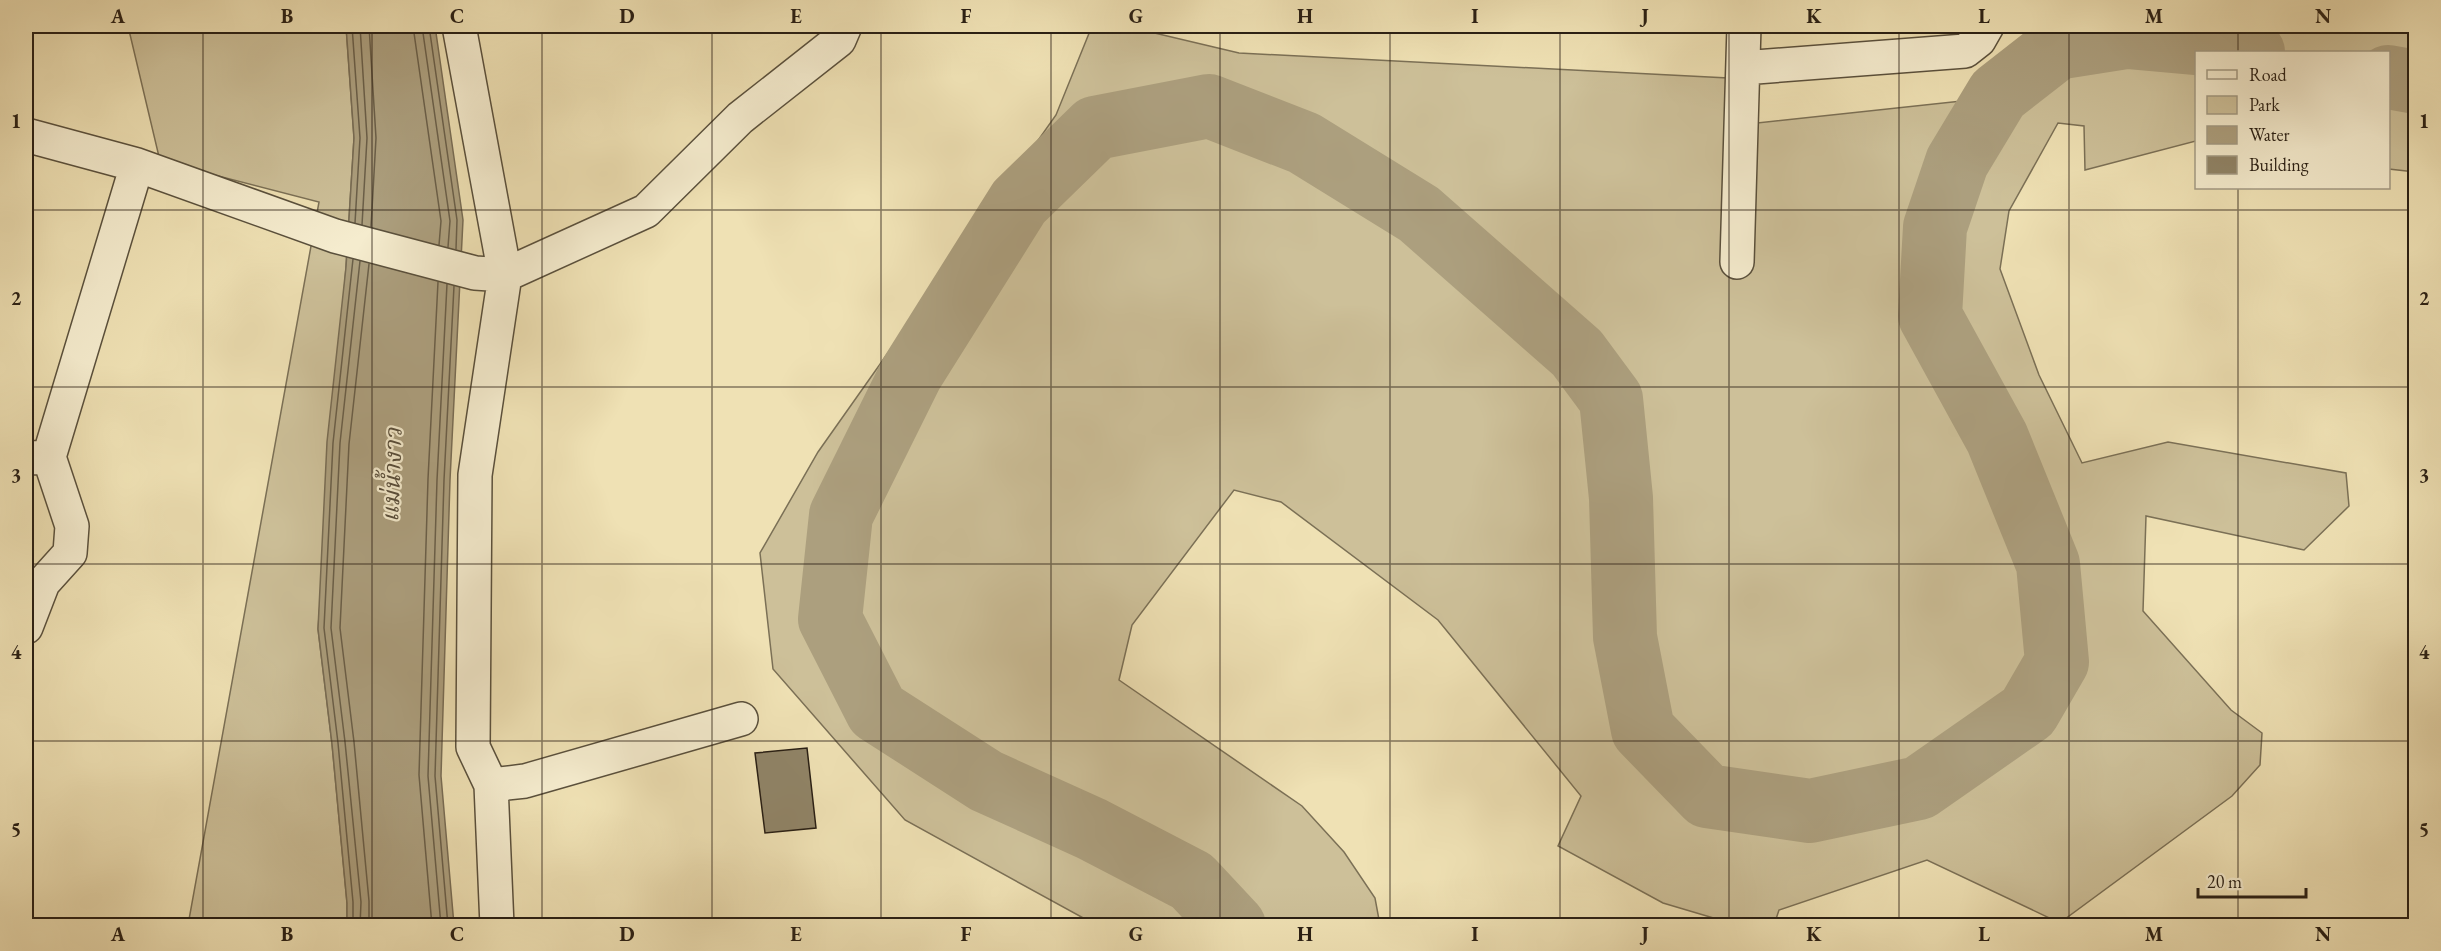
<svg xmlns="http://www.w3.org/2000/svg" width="2441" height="951" viewBox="0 0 2441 951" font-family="'EB Garamond','Noto Serif Thai',serif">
<rect width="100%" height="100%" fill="#efe1b4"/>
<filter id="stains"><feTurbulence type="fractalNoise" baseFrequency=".00333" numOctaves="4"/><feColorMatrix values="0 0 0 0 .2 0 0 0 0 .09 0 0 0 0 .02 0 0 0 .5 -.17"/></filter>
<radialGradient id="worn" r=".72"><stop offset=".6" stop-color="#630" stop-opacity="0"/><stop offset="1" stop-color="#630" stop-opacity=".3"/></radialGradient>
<path fill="#cdc099" stroke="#7b7056" stroke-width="1.5" d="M128,26H346L354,138L346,267L318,629L332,744L347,903V925H188L319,202L160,161Z
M1092,26H1125L1239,53L1728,78L1730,126L2046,92L2130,26H2415V172L2389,169L2388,52H2196V141L2085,170L2084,126L2058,123L2009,211L2000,269L2039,375L2082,463L2168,442L2346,473L2349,506L2304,550L2146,516L2143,611L2231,710L2262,733L2260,765L2232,796L2061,922L2065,925H2056L2060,923L1927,860L1779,910L1774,925H1737L1663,903L1558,846L1581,796L1438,620L1281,502L1234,490L1132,625L1119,680L1302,806L1344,852L1375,898L1380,925H1096L905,820L773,669L760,553L818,452L1056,115Z"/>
<path fill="#ac9f7e" stroke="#786c54" stroke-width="1.5" d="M346,26H435L463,220L450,480L441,776L454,925H347V903L332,744L318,629L327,442L346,267L354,138Z"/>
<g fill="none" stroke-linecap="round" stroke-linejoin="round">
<path stroke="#6a5f49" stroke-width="1.5" d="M352,26L360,138L355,223
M360,26L367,138L362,225
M369,26L376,138L371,227
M413,26L441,221L439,245
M422,26L450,221L448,247
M429,26L457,220L456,249
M369,264L349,444L340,628L354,742L369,901V926
M353,926V902L338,743L324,628L333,443L353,259
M360,926L361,902L345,742L331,628L340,443L360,261
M432,926L419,775L428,479L438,282
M441,926L428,776L437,480L447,284
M448,926L435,776L444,480L454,286"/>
<path stroke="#ac9f7e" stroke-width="64" d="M2388,77L2416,82
M1234,926L1192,881L1092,829L986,781L877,711L830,619L841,515L911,374L1019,202L1095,128L1209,106L1304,143L1419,214L1577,353L1611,399L1621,498L1625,637L1643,730L1707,796L1810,811L1919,788L2028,712L2057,662L2048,564L1997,438L1930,316L1935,227L1957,162L1998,94L2057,48L2127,37L2205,44L2253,52"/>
</g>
<path fill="#908467" stroke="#291f14" stroke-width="1.5" d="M807,748L816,828L765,833L755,753Z"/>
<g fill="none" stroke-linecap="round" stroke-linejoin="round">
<defs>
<path id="minor" d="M459,26L505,275L475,475L473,747L491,785L497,926
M1743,68L1965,51L1979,40L1987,26
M26,135L137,165L335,236L475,273L505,275L646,211L740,118L839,40L845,26
M1737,262L1744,26
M49,457L137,165
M26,627L43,583L70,553L72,526L49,457L28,458
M491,785L525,781L741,719"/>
</defs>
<use href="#minor" stroke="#5a503c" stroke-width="36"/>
<use href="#minor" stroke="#f5ecce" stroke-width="33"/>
</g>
<path fill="none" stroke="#291f14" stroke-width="1.5" stroke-opacity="0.55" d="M203,26V926M372,26V926M542,26V926M712,26V926M881,26V926M1051,26V926M1220,26V926M1390,26V926M1560,26V926M1729,26V926M1899,26V926M2069,26V926M2238,26V52M2238,188V926M26,210H2416M26,387H2416M26,564H2416M26,741H2416"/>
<g text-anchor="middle" stroke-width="4.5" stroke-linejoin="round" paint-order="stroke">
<g font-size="24" font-style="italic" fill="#574c39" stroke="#f5ecce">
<text transform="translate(392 475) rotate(-88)" y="8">แม่น้ำงาว</text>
</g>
</g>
<rect width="2441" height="951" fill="none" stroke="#efe1b4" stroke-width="66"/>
<rect x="2195" y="51" width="195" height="138" fill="#f5ecce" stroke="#a39a84" stroke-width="1.5"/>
<rect x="2207" y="70" width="30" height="9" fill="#f5ecce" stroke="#a39a84" stroke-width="1.5"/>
<text x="2249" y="81" font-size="18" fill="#291f14">Road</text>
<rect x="2207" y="96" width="30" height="18" fill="#cdc099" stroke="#a39a84" stroke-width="1.5"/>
<text x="2249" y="111" font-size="18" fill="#291f14">Park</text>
<rect x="2207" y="126" width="30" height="18" fill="#ac9f7e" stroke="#a39a84" stroke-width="1.5"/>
<text x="2249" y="141" font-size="18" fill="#291f14">Water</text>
<rect x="2207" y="156" width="30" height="18" fill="#908467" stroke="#a39a84" stroke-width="1.5"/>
<text x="2249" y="171" font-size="18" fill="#291f14">Building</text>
<path d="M2198 888v9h108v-9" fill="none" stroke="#291f14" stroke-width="3"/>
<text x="2207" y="888" font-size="18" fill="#291f14" stroke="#f5ecce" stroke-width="4.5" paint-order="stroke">20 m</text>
<rect x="33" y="33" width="2375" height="885" fill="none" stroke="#291f14" stroke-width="2"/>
<g font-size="20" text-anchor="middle" font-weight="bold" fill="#291f14">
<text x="118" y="23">A</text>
<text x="287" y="23">B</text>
<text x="457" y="23">C</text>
<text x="627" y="23">D</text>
<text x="796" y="23">E</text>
<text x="966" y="23">F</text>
<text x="1136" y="23">G</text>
<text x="1305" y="23">H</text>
<text x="1475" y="23">I</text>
<text x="1645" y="23">J</text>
<text x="1814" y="23">K</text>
<text x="1984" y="23">L</text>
<text x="2154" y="23">M</text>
<text x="2323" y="23">N</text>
<text x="16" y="128">1</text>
<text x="2424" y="128">1</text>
<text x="16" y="305">2</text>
<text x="2424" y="305">2</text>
<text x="16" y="482">3</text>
<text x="2424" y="482">3</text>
<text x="16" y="659">4</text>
<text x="2424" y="659">4</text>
<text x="16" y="836">5</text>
<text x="2424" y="836">5</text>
<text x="118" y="941">A</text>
<text x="287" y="941">B</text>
<text x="457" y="941">C</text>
<text x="627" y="941">D</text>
<text x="796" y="941">E</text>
<text x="966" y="941">F</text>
<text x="1136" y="941">G</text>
<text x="1305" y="941">H</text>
<text x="1475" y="941">I</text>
<text x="1645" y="941">J</text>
<text x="1814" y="941">K</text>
<text x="1984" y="941">L</text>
<text x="2154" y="941">M</text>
<text x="2323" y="941">N</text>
</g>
<rect width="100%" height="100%" filter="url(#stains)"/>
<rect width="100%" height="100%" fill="url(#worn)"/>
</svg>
